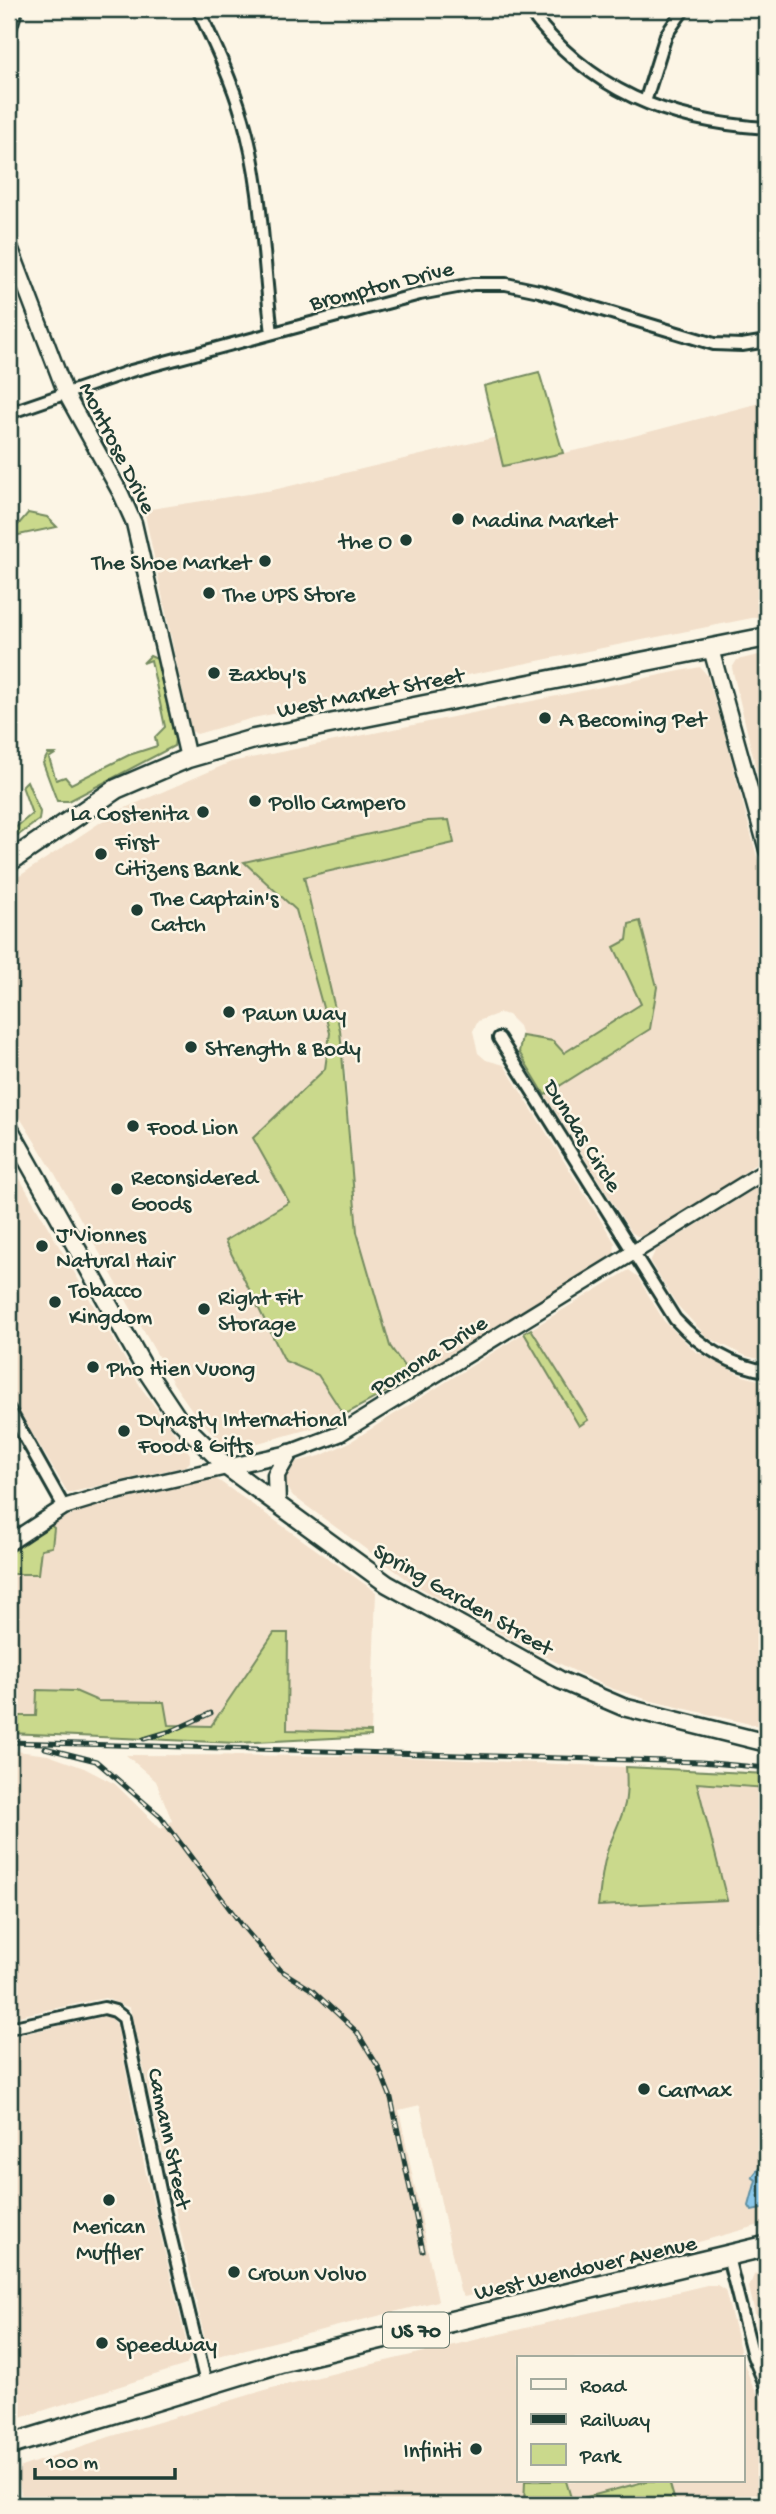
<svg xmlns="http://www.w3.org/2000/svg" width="776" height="2514" viewBox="0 0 776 2514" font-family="'Gochi Hand',sans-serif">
<rect width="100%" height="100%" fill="#fcf5e5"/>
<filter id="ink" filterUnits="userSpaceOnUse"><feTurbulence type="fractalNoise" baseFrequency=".0143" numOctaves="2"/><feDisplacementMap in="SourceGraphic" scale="14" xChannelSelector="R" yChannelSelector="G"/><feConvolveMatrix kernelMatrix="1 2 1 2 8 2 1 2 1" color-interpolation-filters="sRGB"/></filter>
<g filter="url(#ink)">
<path fill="#f2dfca" d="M767,401V615L253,718L197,734L191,731L144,510L273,490L497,437L504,465L588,448Z
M767,653V769L757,773L732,668L737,660Z
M700,667L707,675L723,727L767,895V1155L737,1178L643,1236H637L631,1232L545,1095L650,1029L640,921L629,924L627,940L614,948L642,1004L564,1054L553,1041L522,1036L519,1026L508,1015L500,1013L478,1021L473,1031L478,1053L486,1060L504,1065L615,1243L614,1254L412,1378L390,1346L357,1232L345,1068L304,876L454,843L245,862L296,910L330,1033L325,1069L253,1138L290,1202L285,1360L318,1375L344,1415L317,1427L243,1447L232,1448L221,1442L194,1413L173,1383L55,1174L9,1100V883L116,812L231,762Z
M9,1160L142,1389L190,1454V1462L186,1466L68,1493L23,1418L9,1393Z
M767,1181V1361L746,1356L707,1337L677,1305L650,1262L655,1251Z
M629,1270L637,1276L664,1321L695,1351L743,1376L767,1382V1728L652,1701L610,1688L527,1648L415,1585L293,1496L285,1484L288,1467L295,1462L320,1456L350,1442L524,1333L579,1425L587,1420L531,1329Z
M215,1478L376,1592L371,1732L287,1731L288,1633H274L211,1726L167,1725L163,1702L98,1701L75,1691L36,1717L9,1716V1574H38L41,1549L54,1528L50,1525L82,1510Z
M9,1750L48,1755L84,1768L115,1784L161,1829L172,1821L156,1781L126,1755L377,1756L626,1767L628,1800L616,1835L608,1847L697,1783L767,1788V2223L695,2243L464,2297L460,2291L420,2105L399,2110L438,2301L214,2357L207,2349L130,2008L105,1998L9,2018Z
M106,2016L111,2017L117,2025L146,2174L190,2357L186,2365L17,2419L9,2414V2037Z
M767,2270V2366L749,2287L754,2275Z
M707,2285H717L725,2290L742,2358H519V2481H525L524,2505H23L18,2475L21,2467L109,2437L272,2388Z
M743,2360L752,2385L767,2409V2505H676L669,2481H743Z
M566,2481H647L572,2501Z"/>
<path fill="#cad98c" stroke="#748b60" stroke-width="2" d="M539,372L563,453L503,466L484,386Z
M28,513L47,517L57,527L9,537V526L18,525Z
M150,656L157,659L175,740L174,746L69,801H57L43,763L48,754H55L49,758L56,780L65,777L71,784L129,755L157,746L155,737L165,727L151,660L143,663Z
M27,781L40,812L39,820L9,842V833L32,814L22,786Z
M449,820L454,843L304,877L340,1030L357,1232L390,1346L412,1378L344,1415L318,1375L285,1361L225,1241L289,1202L253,1138L325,1069L330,1033L296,910L244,862L428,821Z
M640,921L657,987L650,1029L545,1095L519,1052L522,1036L553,1041L564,1053L641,1004L614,947L627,940L629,924Z
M531,1329L588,1420L579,1426L524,1333Z
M50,1525L54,1528L52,1547L41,1549L38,1574H9V1554Z
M274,1633H288L287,1730L371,1732V1736L237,1743L9,1733V1716H36L37,1690L75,1691L98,1701L164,1702L168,1725L211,1726Z
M626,1767L767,1774V1788L697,1783L727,1900L598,1906C601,1888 602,1864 609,1846C623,1812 629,1806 626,1767Z
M525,2481H566L572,2501L647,2481H669L676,2505H524Z"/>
<path fill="#8bc8eb" stroke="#6090a2" stroke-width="2" d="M767,2158V2208L752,2211L749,2206L756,2180L752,2177Z"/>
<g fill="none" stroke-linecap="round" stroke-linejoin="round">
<defs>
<path id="minor" d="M198,9C215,45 232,81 243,119C263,187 263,263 272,333
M528,9C589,91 668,122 767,128
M645,102L666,35L684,9
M9,413L131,371L420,294L473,284H506L539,291L714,344L742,345L767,341
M499,1038L675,1319C700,1346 730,1366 767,1371
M9,1409L64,1507
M9,2028L104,2008L115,2011L124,2018L165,2214L206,2383
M728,2257L753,2356L767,2389"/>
<path id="tertiary" d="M9,28L15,9
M9,244L66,394L121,494L134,523L188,758
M711,649L767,850
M9,1543L64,1507L107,1494L289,1453L339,1434L767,1170
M9,2500L10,2505"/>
<path id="secondary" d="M9,1128L145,1369L179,1420L228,1468L387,1584L560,1680L623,1707L767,1743
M277,1504L276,1475L289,1453"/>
<path id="primary" d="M9,862L116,789L188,758L254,739L767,637"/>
<path id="trunk" d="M9,2445L282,2362L767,2246"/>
</defs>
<use href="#minor" stroke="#1f3d34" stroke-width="16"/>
<use href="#tertiary" stroke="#1f3d34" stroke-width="19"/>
<use href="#secondary" stroke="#1f3d34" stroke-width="21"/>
<use href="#primary" stroke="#1f3d34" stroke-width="23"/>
<use href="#trunk" stroke="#1f3d34" stroke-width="24"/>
<use href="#minor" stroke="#fcf5e5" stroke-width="10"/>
<use href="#tertiary" stroke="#fcf5e5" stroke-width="14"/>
<use href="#secondary" stroke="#fcf5e5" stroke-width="16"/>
<use href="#primary" stroke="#fcf5e5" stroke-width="18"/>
<use href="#trunk" stroke="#fcf5e5" stroke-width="19"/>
<defs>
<path id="rail" d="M144,1739L174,1730L211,1713
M9,1742L701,1762L767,1768
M45,1748L96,1761L161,1817L244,1928L279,1969L312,1990L357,2032L379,2068L391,2098L423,2251"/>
</defs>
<use href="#rail" stroke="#1f3d34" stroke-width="5"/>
<use href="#rail" stroke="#fcf5e5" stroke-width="2.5" stroke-dasharray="8" stroke-linecap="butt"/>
</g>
</g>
<g fill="#1f3d34" stroke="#fcf5e5" stroke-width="2.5">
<circle cx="458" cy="519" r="7"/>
<circle cx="406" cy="540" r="7"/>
<circle cx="265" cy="561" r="7"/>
<circle cx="209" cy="593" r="7"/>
<circle cx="214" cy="673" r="7"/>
<circle cx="545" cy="718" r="7"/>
<circle cx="255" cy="801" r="7"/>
<circle cx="203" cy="812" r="7"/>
<circle cx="101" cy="854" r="7"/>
<circle cx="137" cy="910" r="7"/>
<circle cx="229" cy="1012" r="7"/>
<circle cx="191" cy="1047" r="7"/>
<circle cx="133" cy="1126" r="7"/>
<circle cx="117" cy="1189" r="7"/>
<circle cx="42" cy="1246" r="7"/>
<circle cx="55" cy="1302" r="7"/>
<circle cx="204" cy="1309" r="7"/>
<circle cx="93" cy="1367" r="7"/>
<circle cx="124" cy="1431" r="7"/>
<circle cx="644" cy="2089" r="7"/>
<circle cx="109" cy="2200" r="7"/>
<circle cx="234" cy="2272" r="7"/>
<circle cx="102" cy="2343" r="7"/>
<circle cx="476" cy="2449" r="7"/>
</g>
<g text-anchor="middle" stroke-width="5" stroke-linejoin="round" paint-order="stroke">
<rect fill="#fcf5e5" stroke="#617469" stroke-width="2" x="383" y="2312.5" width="66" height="35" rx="5"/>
<g font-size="21" font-weight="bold" fill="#1f3d34">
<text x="416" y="2337">US 70</text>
</g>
<g font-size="23" fill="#1f3d34" stroke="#fcf5e5">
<text transform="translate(381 284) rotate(-14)" y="8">Brompton Drive</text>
<text transform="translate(119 447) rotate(63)" y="8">Montrose Drive</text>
<text transform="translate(370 691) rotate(-11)" y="8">West Market Street</text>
<text transform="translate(584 1135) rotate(58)" y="8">Dundas Circle</text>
<text transform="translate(428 1354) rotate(-32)" y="8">Pomona Drive</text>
<text transform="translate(464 1598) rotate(30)" y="8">Spring Garden Street</text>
<text transform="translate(171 2138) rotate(78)" y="8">Camann Street</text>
<text transform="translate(585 2266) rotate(-13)" y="8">West Wendover Avenue</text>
</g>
<g font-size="23" fill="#1f3d34" stroke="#fcf5e5" text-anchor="start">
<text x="472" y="527">Madina Market</text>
<text x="392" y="548" text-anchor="end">the O</text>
<text x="251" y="569" text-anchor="end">The Shoe Market</text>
<text x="223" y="601">The UPS Store</text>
<text x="228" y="681">Zaxby's</text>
<text x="559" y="726">A Becoming Pet</text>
<text x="269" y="809">Pollo Campero</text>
<text x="189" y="820" text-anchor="end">La Costenita</text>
<text x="115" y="849">First<tspan x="115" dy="26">Citizens Bank</tspan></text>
<text x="151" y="905">The Captain's<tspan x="151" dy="26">Catch</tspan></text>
<text x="243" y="1020">Pawn Way</text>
<text x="205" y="1055">Strength &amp; Body</text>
<text x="147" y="1134">Food Lion</text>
<text x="131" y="1184">Reconsidered<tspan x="131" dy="26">Goods</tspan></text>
<text x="56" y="1241">J'Vionnes<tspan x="56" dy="26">Natural Hair</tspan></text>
<text x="69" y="1297">Tobacco<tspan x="69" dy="26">Kingdom</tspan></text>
<text x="218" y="1304">Right Fit<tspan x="218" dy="26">Storage</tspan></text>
<text x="107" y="1375">Pho Hien Vuong</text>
<text x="138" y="1426">Dynasty International<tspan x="138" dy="26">Food &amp; Gifts</tspan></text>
<text x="658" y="2097">CarMax</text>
<text x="109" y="2233" text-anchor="middle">Merican<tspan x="109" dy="26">Muffler</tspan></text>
<text x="248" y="2280">Crown Volvo</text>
<text x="116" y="2351">Speedway</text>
<text x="462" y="2457" text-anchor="end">Infiniti</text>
</g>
</g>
<rect width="776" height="2514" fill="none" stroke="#fcf5e5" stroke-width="35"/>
<rect x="18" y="18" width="741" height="2479" fill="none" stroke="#1f3d34" stroke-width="2.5" filter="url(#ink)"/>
<rect x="517" y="2356" width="228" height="126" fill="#fcf5e5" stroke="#a4ab9e" stroke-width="2"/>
<rect x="531" y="2379" width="35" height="10" fill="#fcf5e5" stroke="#a4ab9e" stroke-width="2"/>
<text x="580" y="2392" font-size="21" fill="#1f3d34">Road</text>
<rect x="531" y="2414" width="35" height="10" fill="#1f3d34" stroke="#a4ab9e" stroke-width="2"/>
<text x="580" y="2426" font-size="21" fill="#1f3d34">Railway</text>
<rect x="531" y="2444" width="35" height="21" fill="#cad98c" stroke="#a4ab9e" stroke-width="2"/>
<text x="580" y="2462" font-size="21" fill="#1f3d34">Park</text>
<path d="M35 2468v10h140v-10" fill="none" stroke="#1f3d34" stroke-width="3.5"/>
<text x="46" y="2468" font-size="21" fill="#1f3d34" stroke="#fcf5e5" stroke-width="5" paint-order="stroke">100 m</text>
</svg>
